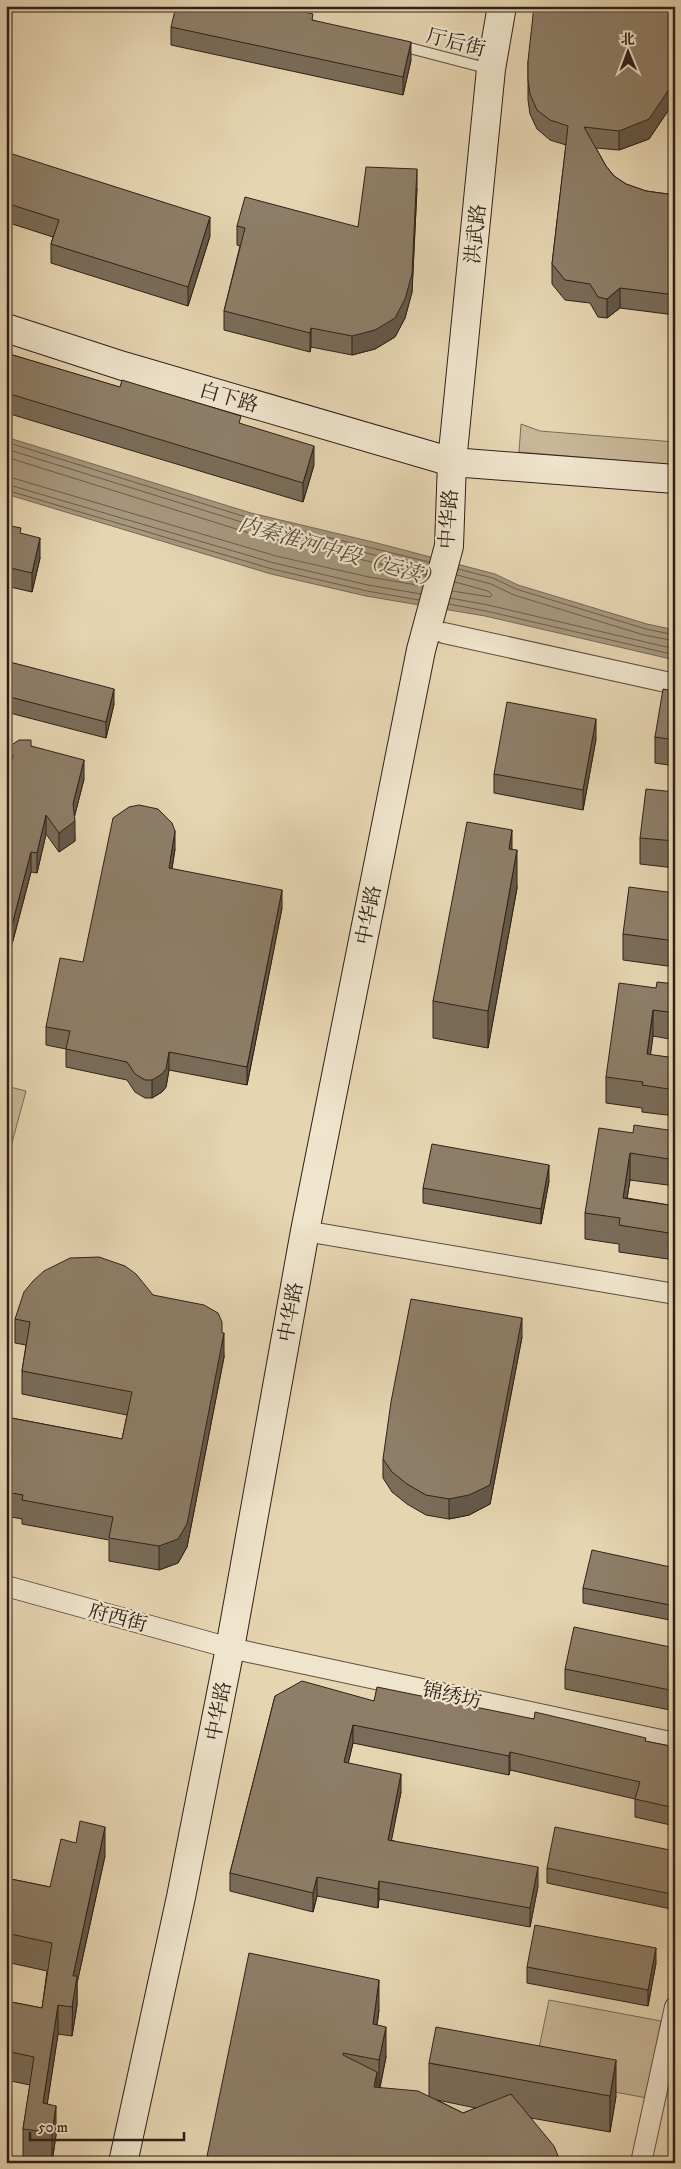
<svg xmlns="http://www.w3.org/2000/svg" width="681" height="2169" viewBox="0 0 681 2169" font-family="'IM FELL DW Pica','Noto Serif SC',serif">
<rect width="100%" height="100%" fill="#e6d5b1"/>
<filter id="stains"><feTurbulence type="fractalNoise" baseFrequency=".004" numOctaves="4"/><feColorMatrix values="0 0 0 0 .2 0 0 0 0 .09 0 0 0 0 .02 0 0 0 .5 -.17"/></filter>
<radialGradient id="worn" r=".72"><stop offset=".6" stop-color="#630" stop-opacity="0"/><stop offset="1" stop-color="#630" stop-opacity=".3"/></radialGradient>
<path fill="#c7b697" stroke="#7a6b58" d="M521,424L540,431L675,442V465L519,452Z
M6,1086L26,1091L6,1165Z
M549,2000L661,2021L647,2098L533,2077Z"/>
<path fill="#a7977d" stroke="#776755" d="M6,437L251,513L377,543L495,574L518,585L647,624L675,630V660L485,616L366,596L271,574L6,494Z"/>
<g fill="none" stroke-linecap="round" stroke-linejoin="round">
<path stroke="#6a5c4b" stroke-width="1" d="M6,442L249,518L429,562
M6,449L248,524L428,568
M6,457L246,532L426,575
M6,476L276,556L369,577L423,586
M6,484L274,563L368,585L421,594
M6,490L272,569L367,591L419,600
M458,569L493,578L516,589L646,629L675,635
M457,575L491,584L514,595L644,635L675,641
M452,591L490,597L492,595L488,591L455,582
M450,598L488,605L675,649
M449,604L486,611L675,655"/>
<defs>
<path id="service" d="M398,45L490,69"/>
<path id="minor" d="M444,633L675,684
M305,1231L675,1294
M6,1586L230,1648L675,1743
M641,2163L675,2007"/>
<path id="secondary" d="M6,328L123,366L452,462L675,479
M123,2163L181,1897L230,1648L305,1231L421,650L449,546L452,462L491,69L502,6"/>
</defs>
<use href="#service" stroke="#5c4d3f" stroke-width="12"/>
<use href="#minor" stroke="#5c4d3f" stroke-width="22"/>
<use href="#secondary" stroke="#2e2019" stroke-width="30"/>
<use href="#service" stroke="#efe4cc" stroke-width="10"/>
<use href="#minor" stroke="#efe4cc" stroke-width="20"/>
<use href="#secondary" stroke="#efe4cc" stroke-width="28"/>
</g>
<path fill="#7a6c59" stroke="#2e2019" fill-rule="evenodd" d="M403,6H428V9Z
M313,20L411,60L403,95L171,45V27Z
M528,61L672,105L649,139L619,150L596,148L606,166L614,176L626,184L646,191L675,195V315L620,308L607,318L598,317L590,303L565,300L552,284V264L566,145L550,140L537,129L530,114L528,100Z
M6,152L210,236L188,306L51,263V244L53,237L6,222Z
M417,188L412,292L405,318L395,337L375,349L352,355L311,347L310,352L224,330V311L240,246L237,245V226L358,227Z
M6,353L241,424L314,465L303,502L10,414L8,418L6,417Z
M6,525L21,534L40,558L32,592L6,586Z
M6,661L114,704L106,738L6,712Z
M675,691V766L655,763V737Z
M596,739L583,810L494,793V774Z
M31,746L84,779L74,818L75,841L59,852L46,834L37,873L31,872L6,967V785L10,771L7,768V748Z
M675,792V868L640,864V838Z
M175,849L172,869L282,908L247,1085L169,1070L166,1087L162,1092L152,1098H145L135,1092L127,1080L66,1067V1049L46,1045V1027L83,962Z
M512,849L517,888L488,1048L433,1038V1001Z
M675,893V967L623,960V934Z
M675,984V1040L653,1036L650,1055L675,1058V1116L642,1112V1108L606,1103V1077L656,988Z
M675,1131V1186L630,1180L627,1198L675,1206V1260L619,1252V1244L585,1239V1213L633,1133Z
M549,1181L541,1224L423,1203V1188Z
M153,1295L222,1333L224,1357L187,1547L178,1563L159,1570L109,1561V1540L22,1524V1519L6,1516V1417L122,1439L127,1415L22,1394V1371L26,1345L15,1343V1319Z
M522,1337L490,1504L469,1515L449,1519L426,1515L407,1504L392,1492L383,1478V1459Z
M675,1568V1621L583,1603V1588Z
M675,1648V1711L565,1689V1669Z
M275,1696L374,1701L534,1719L675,1747V1826L635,1817V1799L510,1770L509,1775L353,1743L348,1763L401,1792L391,1840L538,1886L530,1927L379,1899L378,1908L317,1896L313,1912L230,1891V1873Z
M675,1851L671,1909L547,1883V1868Z
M105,1856L77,1983V2005L72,2036L58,2034L47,2104L56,2135L52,2162L23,2158V2129L30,2085L6,2080V2001L42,2008L47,1971L6,1962V1878L50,1887Z
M656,1963L648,2006L527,1983V1967Z
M379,2010L377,2025L386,2057L380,2088L429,2097V2063L616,2096L610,2132L531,2118L206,2161ZM437,2100L476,2108L463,2113Z"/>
<path fill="#635849" stroke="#2e2019" d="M411,42V60L403,95V77Z
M675,75V95L672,105L649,139L619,150V131Z
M417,169V188L412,292L405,318L395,337L375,349L352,355V336Z
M210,217V236L188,306V287Z
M620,288V308L607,318V299Z
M311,328V347L310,352V333Z
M10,394V414L8,418V398Z
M314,446V465L303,502V483Z
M40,538V558L32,592V573Z
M114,689V704L106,738V722Z
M596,719V739L583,810V790Z
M84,760V779L73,822L75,821V841L59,852V833L73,804Z
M46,815V834L37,873V853Z
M512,830V868L509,849Z
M175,831V849L169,886V868Z
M517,850V888L488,1048V1011Z
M31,852V872L6,967V948Z
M282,890V908L247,1085V1067Z
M653,1010V1036L647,1081V1054Z
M169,1052V1070L166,1087L162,1092L152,1098V1080Z
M630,1153V1180L623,1224V1198Z
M549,1165V1181L541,1224V1209Z
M522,1318V1337L490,1504L469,1515L449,1519V1499Z
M224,1333V1357L187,1547L178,1563L159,1570V1546L222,1343Z
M353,1725V1743L344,1781V1762Z
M510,1752V1770L509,1775V1756Z
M401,1774V1792L388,1858V1840Z
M105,1827V1856L77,1983V2005L72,2036L73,1976Z
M538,1867V1886L530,1927V1908Z
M675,1876V1891L671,1909V1894Z
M317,1877V1896L313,1912V1893Z
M379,1881V1899L378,1908V1889Z
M656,1948V1963L648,2006V1990Z
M379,1980V2010L373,2054V2024Z
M58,2005V2034L43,2132V2103Z
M386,2027V2057L379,2090V2060Z
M616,2060V2096L610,2132V2096Z
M377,2072V2102L374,2087Z
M56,2106V2135L52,2162V2133Z"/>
<path fill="#8e7e68" stroke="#2e2019" d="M176,6H281L313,14L312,20L411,42L403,77L171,27Z
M534,6H675V75L672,85L649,119L619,131L584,127L606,166L614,176L626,184L646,191L675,195V295L620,288L607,299L598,297L590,284L565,280L552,264L568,126L550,120L537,110L530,94L528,80V61Z
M6,152L210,217L188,287L51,244L59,220L6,203Z
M366,167L417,169L412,274L405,299L395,318L375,330L352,336L311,328L310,333L224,311L245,228L237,226L245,197L358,227Z
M6,353L120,387L122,380L241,416L239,423L314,446L303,483L10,394L8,398H6Z
M6,525L21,528L20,533L40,538L32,573L6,567Z
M6,661L114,689L106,722L6,696Z
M663,689L675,691V740L655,737Z
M507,702L596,719L583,790L494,774Z
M19,740H31V746L84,760L73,804L75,821L59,833L46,815L37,853L31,852L6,948V785L13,756L7,748Z
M646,789L675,792V841L640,838Z
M139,805L158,809L172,823L175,831L169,868L282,890L247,1067L169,1052L166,1069L162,1074L152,1080H145L135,1074L127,1062L66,1049L70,1031L46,1027L60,958L83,962L113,818L129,807Z
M467,822L512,830L509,849L517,850L488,1011L433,1001Z
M629,887L675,893V941L623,934Z
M657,982L675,984V1013L653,1010L647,1054L675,1058V1090L642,1085L643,1082L606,1077L619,983L656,988Z
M634,1125L675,1131V1160L630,1153L623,1198L675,1206V1234L619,1225L620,1218L585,1213L599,1128L633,1133Z
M432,1144L549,1165L541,1209L423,1188Z
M99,1257L125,1266L136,1274L153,1295L204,1305L218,1313L222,1322V1333H224L187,1524L178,1539L159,1546L109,1538L113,1517L22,1500L23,1495L6,1492V1417L122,1439L132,1392L22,1371L30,1322L15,1319L24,1292L33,1281L44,1271L70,1258Z
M411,1299L522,1318L490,1485L469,1495L449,1499L426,1495L407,1484L392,1472L383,1459L391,1402Z
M592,1550L675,1568V1606L583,1588Z
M574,1627L675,1648V1691L565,1669Z
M302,1681L374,1701L377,1687L534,1719L535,1712L646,1738L645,1741L675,1747V1808L635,1799L640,1782L510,1752L509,1756L353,1725L344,1762L401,1774L388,1840L538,1867L530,1908L379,1881L378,1889L317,1877L313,1893L230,1873L275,1696Z
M80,1821L105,1827L73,1976H77L72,2007L58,2005L43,2103L56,2106L52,2133L23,2129L34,2057L6,2051V2001L42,2008L52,1943L6,1933V1878L50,1887L61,1839L76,1843Z
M555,1827L675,1851V1876L671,1894L547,1868Z
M535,1925L656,1948L648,1990L527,1967Z
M249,1953L379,1980L373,2024L386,2027L379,2060L343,2053V2055L377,2072L374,2087L418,2091L463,2113L511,2094L554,2146L561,2163H194L195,2159L206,2161Z
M436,2027L616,2060L610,2096L429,2063Z"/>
<g text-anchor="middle" stroke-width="4.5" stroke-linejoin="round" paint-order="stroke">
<g font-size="20" fill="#2e2019" stroke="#efe4cc">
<text transform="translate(456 42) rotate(14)" y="7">厅后街</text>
<text transform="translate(475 234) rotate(-84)" y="7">洪武路</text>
<text transform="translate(229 397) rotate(16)" y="7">白下路</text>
<text transform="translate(448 519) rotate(-86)" y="7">中华路</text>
<text transform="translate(368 915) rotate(-79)" y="7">中华路</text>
<text transform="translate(290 1312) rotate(-80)" y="7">中华路</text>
<text transform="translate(118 1617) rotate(15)" y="7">府西街</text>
<text transform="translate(452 1695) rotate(12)" y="7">锦绣坊</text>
<text transform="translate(218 1711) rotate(-79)" y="7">中华路</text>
</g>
<g font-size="21" font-style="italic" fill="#584a3c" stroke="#efe4cc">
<text transform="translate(340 552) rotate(16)" y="7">内秦淮河中段（运渎）</text>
</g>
</g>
<rect width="681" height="2169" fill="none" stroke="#e6d5b1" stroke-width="25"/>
<rect x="8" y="8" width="666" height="2154" fill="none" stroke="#2e2019" stroke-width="2.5"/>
<rect x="12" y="12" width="656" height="2144" fill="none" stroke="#2e2019"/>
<g transform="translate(628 52) rotate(359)" stroke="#efe4cc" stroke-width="4" paint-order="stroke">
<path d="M0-4L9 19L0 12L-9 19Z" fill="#2e2019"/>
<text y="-8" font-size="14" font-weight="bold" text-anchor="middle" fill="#2e2019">北</text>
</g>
<path d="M30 2132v8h154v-8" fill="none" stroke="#2e2019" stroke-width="2.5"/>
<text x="38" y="2132" font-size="15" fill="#2e2019" stroke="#efe4cc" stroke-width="4" paint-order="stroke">50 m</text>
<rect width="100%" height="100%" filter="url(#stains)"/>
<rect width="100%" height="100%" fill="url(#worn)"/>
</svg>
